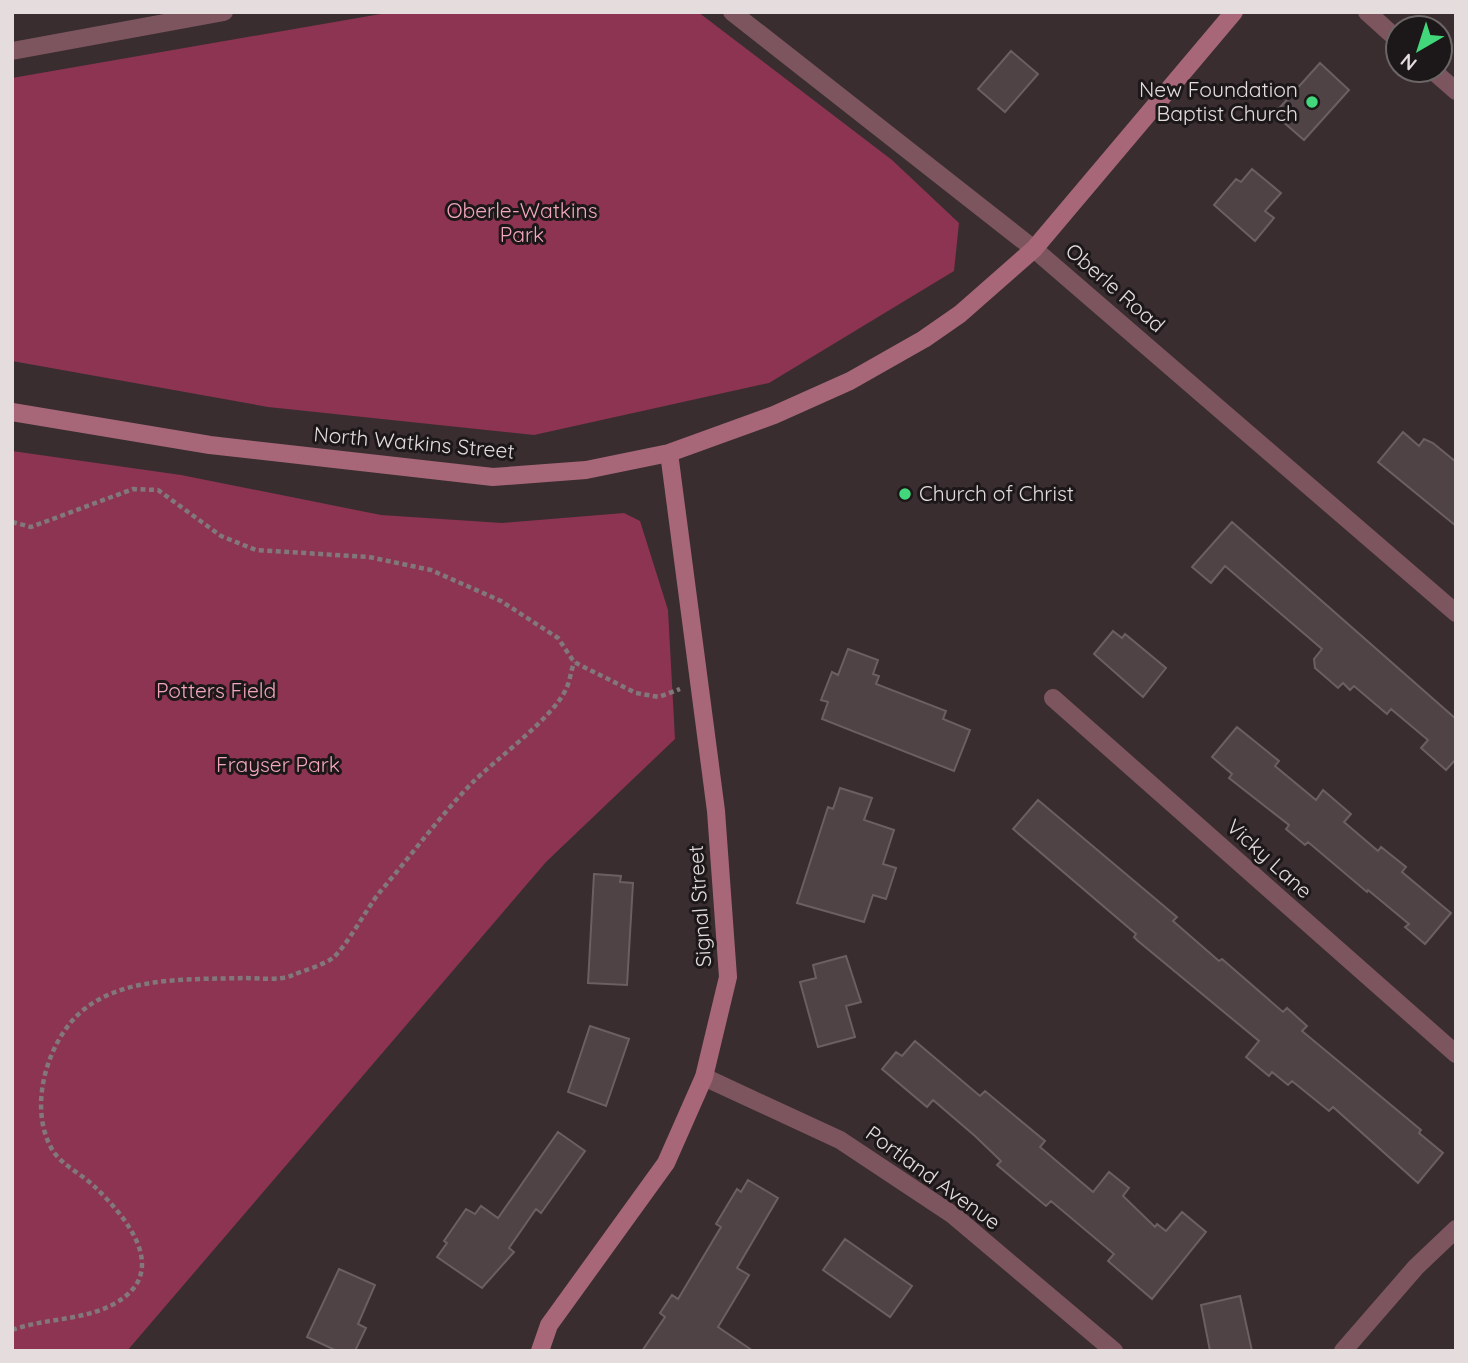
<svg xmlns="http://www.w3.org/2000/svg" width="1468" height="1363" viewBox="0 0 1468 1363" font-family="Quicksand,sans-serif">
<rect width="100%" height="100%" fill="#392d30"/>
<path fill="#8c3452" d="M392,12H698L892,160L959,223L954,271L769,383L534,435L268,407L12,361V78Z
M12,451L181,475L381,515L502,523L624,513L640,521L668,610L675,739L546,862L127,1351H12Z"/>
<path fill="#4f4346" stroke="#6c5f62" stroke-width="2" d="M1011,51L1038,74L1005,112L978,89Z
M1320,63L1349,90L1304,140L1274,114Z
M1252,169L1281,193L1265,211L1274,218L1255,241L1214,205L1236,179L1241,182Z
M1403,432L1419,446L1424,439L1433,443L1456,462V526L1378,462Z
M1232,522L1456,719V759L1446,770L1421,748L1428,740L1391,709L1387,714L1354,686L1350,690L1343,683L1338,688L1315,668L1314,659L1322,649L1225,566L1211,583L1192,567Z
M1113,631L1122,638L1125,634L1166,668L1143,697L1094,654Z
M848,649L878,660L873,674L879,676L876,684L946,711L943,719L970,730L954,771L822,719L828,702L821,700L832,672L838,675Z
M1237,727L1279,761L1275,766L1316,800L1323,790L1351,814L1344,822L1378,851L1381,847L1406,867L1402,872L1451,913L1425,944L1405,927L1409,924L1368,890L1367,892L1308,842L1305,845L1286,829L1289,825L1229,778L1232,774L1212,757Z
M840,788L872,798L864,820L894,830L883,864L896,868L886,899L873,895L864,922L797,903L828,807L833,809Z
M1038,800L1177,917L1173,921L1219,961L1222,959L1283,1012L1287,1008L1307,1026L1302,1031L1421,1130L1419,1133L1443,1153L1418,1183L1333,1107L1329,1111L1292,1081L1288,1085L1272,1072L1269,1076L1246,1057L1259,1041L1138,941L1134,937L1136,934L1013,829Z
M594,874L621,876L620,882L633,883L627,985L588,983Z
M846,956L861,1002L846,1006L855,1037L818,1047L800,982L816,978L813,965Z
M590,1026L629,1039L606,1106L568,1092Z
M915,1041L980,1096L985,1091L1045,1141L1040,1147L1093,1192L1109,1172L1129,1188L1123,1196L1155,1227L1157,1224L1166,1231L1182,1212L1206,1232L1152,1299L1108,1261L1114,1254L1051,1201L1046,1206L997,1165L1001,1161L975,1136L933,1100L927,1107L882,1069L896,1052L902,1056Z
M558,1132L585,1151L541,1213L536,1209L509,1248L514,1252L482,1288L437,1257L447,1243L444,1241L466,1209L475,1214L481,1206L498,1218Z
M748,1180L778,1198L737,1268L749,1275L718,1327L753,1351H642L665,1317L660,1313L672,1295L678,1299L721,1227L716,1224L737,1189L741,1192Z
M845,1239L912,1286L890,1317L823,1270Z
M339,1269L375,1285L358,1324L366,1328L355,1351H337L307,1337Z
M1240,1296L1252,1351H1210L1201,1305Z"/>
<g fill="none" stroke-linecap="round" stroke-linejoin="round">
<path stroke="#82787a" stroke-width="4.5" stroke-dasharray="5 3.5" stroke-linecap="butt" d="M12,522L31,527L133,489L158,490L221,536L256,550L369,557L431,570L501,601L558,638L574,662L636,693L659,697L680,689
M12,1330C45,1318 82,1321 114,1304C172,1272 127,1218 95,1187C83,1175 62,1165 53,1151C31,1115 42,1063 65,1030C103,974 184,980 244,978C259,978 280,981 293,975C305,970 324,965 334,957C347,945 366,910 379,893C410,857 439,817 472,783C496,759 553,718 566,689C570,681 571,671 574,662"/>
<path stroke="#7d555f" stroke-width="18" d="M732,12L1034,249L1456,613
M1367,12L1398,40
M12,51L224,12
M1432,70L1456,91
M1053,698L1456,1054
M704,1077L840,1140L953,1215L1114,1351
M1343,1351L1416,1267L1456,1229"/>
<path stroke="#a76779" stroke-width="18" d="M12,412L210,445L493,477L586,470L669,453L774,415L850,381L924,339L960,314L1034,249L1234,12
M540,1351L549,1325L666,1163L704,1077L728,977L716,811L669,453"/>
</g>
<g fill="#43d77b" stroke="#1c1718" stroke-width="2.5">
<circle cx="1312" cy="102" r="7"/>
<circle cx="905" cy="494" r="7"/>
</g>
<g text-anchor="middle" stroke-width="6" stroke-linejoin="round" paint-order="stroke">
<g font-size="21" fill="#e4dcdd" stroke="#1c1718" text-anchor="end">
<text x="1298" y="97">New Foundation<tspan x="1298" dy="24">Baptist Church</tspan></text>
<text x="919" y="501" text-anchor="start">Church of Christ</text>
</g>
<g font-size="21" fill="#f2a7bb" stroke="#1c1718">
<text x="522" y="218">Oberle-Watkins<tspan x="522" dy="24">Park</tspan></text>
<text x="216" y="698">Potters Field</text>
<text x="278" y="772">Frayser Park</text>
</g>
<g font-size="21" fill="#e4dcdd" stroke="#1c1718">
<text transform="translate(1115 288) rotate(41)" y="7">Oberle Road</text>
<text transform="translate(414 443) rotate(5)" y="7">North Watkins Street</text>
<text transform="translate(1269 859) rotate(42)" y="7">Vicky Lane</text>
<text transform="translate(700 906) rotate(-94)" y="7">Signal Street</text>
<text transform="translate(933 1178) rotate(36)" y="7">Portland Avenue</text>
</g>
</g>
<rect width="1468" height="1363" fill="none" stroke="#e4dcdd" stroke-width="28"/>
<g transform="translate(1419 49) rotate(219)"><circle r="33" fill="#1c1718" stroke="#6c6667" stroke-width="2"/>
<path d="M0-5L12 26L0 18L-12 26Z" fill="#43d77b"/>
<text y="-10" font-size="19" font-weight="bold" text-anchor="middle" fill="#e4dcdd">N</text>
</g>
</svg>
